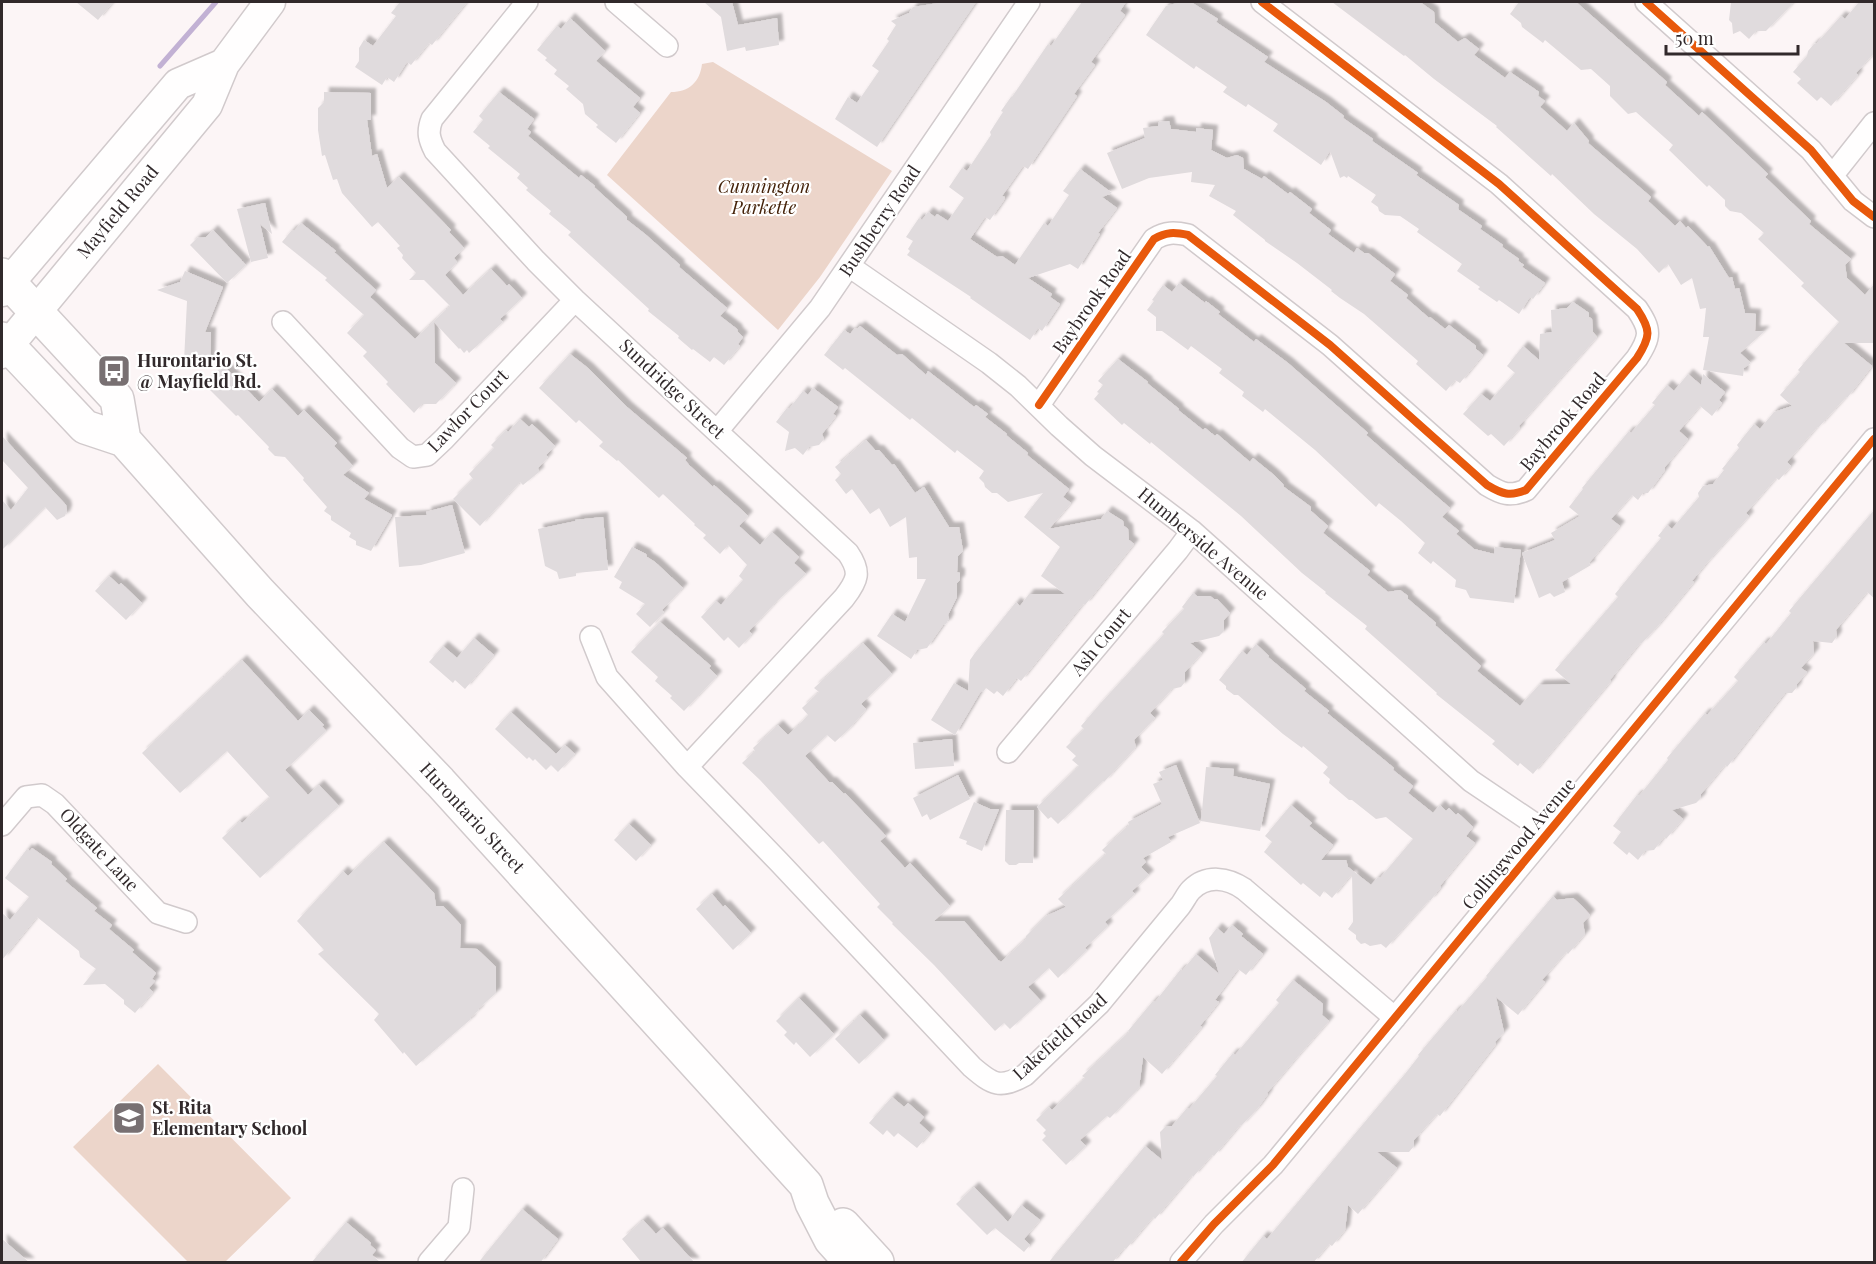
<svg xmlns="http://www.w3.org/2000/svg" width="1876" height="1264" viewBox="0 0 1876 1264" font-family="'Playfair Display',serif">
<defs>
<filter id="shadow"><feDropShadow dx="5" dy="-5" stdDeviation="1.5" flood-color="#0004"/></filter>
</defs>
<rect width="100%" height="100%" fill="#fcf5f6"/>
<path fill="#ecd5ca" d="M713,62L892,171L820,277L778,330L607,175L671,92C689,92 700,82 702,64Z
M158,1064L291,1198L225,1262H188L73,1147Z"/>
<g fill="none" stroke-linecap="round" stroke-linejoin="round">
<path stroke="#c2b1d4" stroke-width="5" d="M160,66L216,2"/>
</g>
<path fill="#e0dbdd" filter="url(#shadow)" d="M76,2H113L98,20Z
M400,2H467L432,45L429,43L411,65L407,62L394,82L387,77L382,85L355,67L359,61V48L364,40L373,46L396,16L391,13Z
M704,2H732L738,25L777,18L779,45L746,51L745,47L727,51L721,17Z
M945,2H976L877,147L835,119L848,97L857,103L879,71L872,66L889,41L887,39L896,25L891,21L909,13L913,7Z
M1082,2H1126L1120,11L1125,15L1091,62L1095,65L1074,94L1077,96L1028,169L1023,166L1002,196L1005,197L1004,200L990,220L985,217L970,239L997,257L1002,256L1015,265L1044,223L1048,226L1069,195L1063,191L1080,169L1112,193L1102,197L1117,208L1098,233L1100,234L1078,269L1070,264L1028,278L1052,294L1050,297L1060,304L1042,331L1038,328L1030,340L970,298L971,297L907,255L910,251L908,249L913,241L906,237L919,218L922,220L928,212L935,217L937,214L948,221L964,198L949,187L962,168L967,171L991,135L990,132L1003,112L1001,111L1011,97H1012L1048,44L1051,46Z
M1181,2H1191L1218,19L1216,22L1268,57L1264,62L1326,102L1344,116L1343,118L1373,139L1372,141L1418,173L1416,175L1459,205L1458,208L1459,210L1482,226L1480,229L1503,245L1502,247L1519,259L1518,261L1524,265L1522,267L1545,283L1533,299L1530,297L1519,314L1499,300L1497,302L1478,289L1480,287L1457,271L1462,264L1417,232L1419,229L1400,216L1385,215L1379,211L1378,207L1371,202L1376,195L1348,176L1347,178L1344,176L1340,178L1330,151L1321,165L1273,131L1278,124L1248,104L1246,107L1223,92L1227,87L1196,66L1194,69L1146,35L1166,6Z
M1332,2H1420L1434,12L1435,23L1458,42L1465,38L1479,49L1474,55L1505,78L1510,72L1539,92L1538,96L1545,101L1540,107L1567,131L1574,123L1589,141L1588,143L1651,197L1648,201L1675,226L1680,221L1686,228L1688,226L1708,247L1709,246L1729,278L1732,277L1735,289L1739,288L1745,313L1756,314L1755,331H1765L1740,353L1751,363L1744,368L1743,376L1703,370L1709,337H1703L1706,308L1700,309L1692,278L1681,285L1668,264L1659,273L1637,249L1594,214L1552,174L1551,176L1496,127L1497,126L1434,79L1405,55L1404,56Z
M1519,2H1576L1667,82L1665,85L1699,116L1702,112L1768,174L1765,177L1811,221L1809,224L1851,259L1845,265L1847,278L1865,295L1875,283V343H1844L1872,366L1847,398L1846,397L1818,428L1817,427L1787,462L1791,466L1779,480L1776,478L1746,513L1749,516L1705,565L1692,581L1694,582L1656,628L1641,644L1640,643L1610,680L1611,681L1533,774L1520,763L1518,766L1492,744L1495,741L1436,694L1437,693L1365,629L1367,626L1325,593L1326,592L1302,573L1241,516L1151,442L1150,444L1124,423L1122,425L1094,399L1099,393L1097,392L1103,385L1098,381L1118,359L1148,382L1147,383L1179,409L1178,410L1203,430L1205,428L1215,436L1217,434L1250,462L1253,458L1274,475L1283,484L1284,487L1311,507V511L1328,526L1323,533L1370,571L1367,575L1388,592L1400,590L1408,596V599L1436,623L1435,625L1481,666L1477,671L1520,706L1539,685L1571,684L1555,670L1618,597L1615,594L1661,538L1658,536L1667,525L1672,529L1699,497L1698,493L1703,486L1713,484L1724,470L1722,469L1739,448L1737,445L1754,424L1760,429L1774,412L1792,406L1780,395L1800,372L1798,370L1839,322L1801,286L1804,283L1758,239L1764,233L1741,213L1730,211L1725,206V200L1709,185L1707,187L1669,150L1673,145L1636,112L1628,114L1610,96V86L1591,69L1581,70L1545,40L1543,43L1522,27L1521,23L1510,14Z
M1731,2H1794L1766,31H1756L1749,39L1740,31L1733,34L1732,23L1729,20Z
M1859,2H1875V52L1856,73L1858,75L1831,106L1821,97L1817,101L1797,83L1801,79L1793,72L1807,56L1808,51L1814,44L1817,43L1841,16L1845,19Z
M570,18L605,51L596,61L640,98L633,107L640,113L616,143L596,127L598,125L585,114L583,104L566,89L569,86L554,74L557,70L545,60L547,58L537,50L557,26L561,29Z
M324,92L371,93V120H367L372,156L377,154L387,188L399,177L451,230L449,232L464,248L454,258L457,262L445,275L463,295L491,269L507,286L509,284L522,298L500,319L503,322L469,353L467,350L464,353L460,348L459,349L434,322L435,363L456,383L436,404H422L414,413L386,384L388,382L363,356L367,352L347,333L364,315L325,280L327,278L282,242L292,230L294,231L301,223L336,251L334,252L376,290L370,297L415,339L450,306L424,280H409L416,273L402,258L403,255L397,248L400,246L378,222L372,227L342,193L337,179L333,180L325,155L322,156L318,130V108L324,102Z
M499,92L534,119L527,129L531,132L528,136L579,178L581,175L595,186L594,187L627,217V220L645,234L680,265L679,267L727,308L720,316L737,329L738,332L743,337L738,344L740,346L724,365L714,357L710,362L693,349L692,350L678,338L679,336L648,311L649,309L568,235L571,232L549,214L551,211L526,190L528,188L517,178L520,174L488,148L490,146L473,132L483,120L479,116Z
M1169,121L1171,129L1196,132V128L1213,130L1211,150L1227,158L1237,155L1243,158L1244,169L1262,179L1264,176L1288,194L1290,192L1312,209L1309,213L1331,230L1328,234L1354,253L1357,248L1364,253H1368L1395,274L1390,281L1408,295L1406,298L1429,318L1430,317L1445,329L1449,325L1476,346V349L1483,355L1460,383L1455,380L1446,391L1416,364L1418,361L1364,314L1340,298L1331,291L1332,290L1297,263L1265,241V240L1233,215L1236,211L1209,196L1215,185L1191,182L1192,172L1149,178L1122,189L1107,153L1145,138L1143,128L1158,126L1159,122Z
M265,203L272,234L260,224L268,258L251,262L237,209Z
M213,230L246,265L227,283L190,245L197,238L206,237Z
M185,271L223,287L205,332H211L210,365H197L193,361H184L187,301L157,290L180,282Z
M1179,283L1205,303L1206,301L1220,312L1218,314L1254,342L1256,339L1288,363L1368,433L1366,435L1450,508L1442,517L1459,531L1456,534L1474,549L1494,554L1495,547L1521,550L1514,603L1470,598L1466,590L1455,587L1456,580L1433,561L1431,564L1418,553L1425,543L1401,521L1379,503L1376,507L1315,450L1265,409L1263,412L1242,396L1244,392L1219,373L1222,369L1191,346L1188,350L1162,331H1156V317L1147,310L1154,301L1152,300L1163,285L1172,292Z
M1573,302L1589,313V317L1592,319L1593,332L1597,337L1519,426L1520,428L1504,446L1491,434L1488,436L1463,414L1481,394L1490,401L1515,373L1507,366L1523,346L1539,360L1540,334L1552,332L1551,310L1567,308Z
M860,326L897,355L902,354L926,375L928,371L974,407L976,405L988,414L985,417L1007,434L1006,435L1028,453L1027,455L1069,489L1063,497L1071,503L1049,529L1101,519L1107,511L1123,521L1124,526L1128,529L1129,540L1134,544L1085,605L1083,604L1021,681L1017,678L1003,696L997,691L994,694L986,688L983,692L981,691L955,735L931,720L954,683L968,691L970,660L975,653L1016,602L1020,606L1029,594H1065L1041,576L1060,547L1024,517L1043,493L1008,502L997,493H992L985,487L984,483L979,478L984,471L957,450L955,453L912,418L910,420L845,368L843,370L824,355L844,330L850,334L855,328L857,329Z
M570,354L588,368L627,407L687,458L685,460L689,465L713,487L714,485L743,511L748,516L739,526L760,545L772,532L799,557L794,563L806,574L775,603L749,631L752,634L739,648L728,637L724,641L701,617L716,601L721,605L743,580L739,576L747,565L728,545L720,554L703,538L706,535L694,525L695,524L663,494L659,498L618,460L617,461L599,446L603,442L579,420L576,423L539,388Z
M224,366L259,402L272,389L298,416L304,410L337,443L334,446L353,466L343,475L369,493L364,499L392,515L371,551L356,545V541L349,537L351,533L331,520V516L324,511L327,507L303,480L304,478L285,457L275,456L268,449L269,447L238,415L236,416L205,385Z
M1688,374L1701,385L1703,374L1725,392L1719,400L1722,403L1712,416L1700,406L1679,431L1688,439L1665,467V470L1648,493H1643L1638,500L1632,495L1611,519L1620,526L1589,563L1591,565L1562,582L1565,592L1554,597L1550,593L1539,598L1522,553L1555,540L1551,533L1580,516L1569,507L1583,489L1582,488L1629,431L1631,433L1655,405L1652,403L1667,385L1674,391Z
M813,388L838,407L833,414L836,416L822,434L824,439L819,445L809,447L803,455L795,448L785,451L789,432L776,422L787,408L789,409L803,391L808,395Z
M520,419L529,427L532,424L555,446L546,455L548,457L538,468L539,472L523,485L520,482L480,526L453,499L473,479L469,474L494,448L491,445L506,430L508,432Z
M2,436L66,505L67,510L65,516L57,520L45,507L2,550V500L11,510L28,488L2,460Z
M866,440L875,450H879L892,465L894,464L915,493L924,487L949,527H959L963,551L958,556L957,572L960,573V580L957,583V597L948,615L949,618L946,624L943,625L927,648L917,650L911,659L877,636L892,614L905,622L926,579H917V557L909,558L906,517L890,527L879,508L870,514L852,489L846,494L835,480L841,474L835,467Z
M452,505L465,553L421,565L399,567L395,517L427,515L426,512Z
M1875,509V599L1867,592L1836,630L1837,636L1832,643L1813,641L1814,653L1801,668L1807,672L1797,684V687L1792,693H1785L1727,767L1725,765L1701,794V798L1696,803L1672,810L1683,819L1666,839L1664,837L1654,850L1645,851L1638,860L1629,852L1627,855L1613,843L1621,832L1613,826L1637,795L1639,796L1668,760L1667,758L1705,713L1707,715L1738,681L1734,677L1764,642L1766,644L1791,613L1789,611Z
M603,517L608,570L576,573V576L559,579L557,572L545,566L538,529L576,521L575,520Z
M632,547L646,554L647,557L655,562L683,588L662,610L664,612L650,627L636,614L645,604L619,588L622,582L614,577Z
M109,576L119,585L121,583L142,603L126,620L95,591Z
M1193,593L1197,596H1210L1214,599H1217L1230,613L1224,620V631L1219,636L1190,643L1202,653L1185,672V682L1181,687L1172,689L1150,713L1155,718L1134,740L1136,747L1104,782L1103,781L1058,824L1051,817L1048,819L1037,807L1079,766L1072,760L1076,756L1066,747L1084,729L1081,726L1100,704L1164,634L1162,632L1184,609L1182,607Z
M660,622L711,666L709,668L717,676L684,711L670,698L672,696L655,681L658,677L631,652Z
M474,638L494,655L465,689L455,680L453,683L429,662L443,646L457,658Z
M863,643L892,674L861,704L866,709L848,730L835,742L827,735L805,756L829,782H832L844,794L845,793L886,836L880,841L905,868L910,863L950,906L934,921H964L998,960L1001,962L1026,939V936L1046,916L1066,907L1058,899L1106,854L1102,850L1129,825L1128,822L1162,804L1153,784L1163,780L1159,772L1176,765L1200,823L1168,837L1171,842L1143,858L1146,862L1141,867L1149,875L1132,891L1135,894L1105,922L1108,926L1085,948L1087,950L1058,978L1049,968L1028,987L1041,1001L1010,1029L1004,1023L995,1031L934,965L892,924L893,923L877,907L880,904L823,841L819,844L760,780L742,763L755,751L753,748L778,725L788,735L799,725L808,715L802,708L819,692L814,688Z
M1256,644L1269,656L1268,657L1306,689L1304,691L1329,711L1327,713L1394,768L1393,770L1413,786L1408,793L1433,813L1440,805L1446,811L1449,808L1456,815L1458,813L1473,827L1466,836L1475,843L1440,886L1441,887L1430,901L1429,900L1386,948L1381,944L1370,946L1365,943L1361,944L1356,939V935L1348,929L1353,922L1352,874L1332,898L1324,891L1320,897L1303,883L1301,885L1264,852L1272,842L1265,836L1291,805L1312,823L1309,826L1333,845L1321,860H1346L1348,867L1371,885L1378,877L1380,878L1413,839L1386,817L1376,819L1352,800H1349L1329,783L1330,779L1323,773L1328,767L1303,746L1302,748L1283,734L1238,695H1234L1226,689V686L1219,680L1242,651L1247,655Z
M242,660L298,721L309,710L324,725L322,726L326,731L285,770L308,795L319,785L339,806L260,878L222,838L240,821L242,823L270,798L227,751L180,793L142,753Z
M511,712L556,754L565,745L575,754L558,772L551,765L546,770L535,759L533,761L529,757L527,759L495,729Z
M952,739L954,766L915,769L913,743Z
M1206,767L1234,769L1233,776L1270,784L1260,831L1201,821Z
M958,775L970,799L930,820L927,814L922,817L913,798Z
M974,802L990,809H999L982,851L966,844L967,841L959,838Z
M1006,810H1034L1033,863H1019L1016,865H1009L1005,861Z
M629,824L651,845L636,861L614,840Z
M384,842L434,893L436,906H443L461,925L460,948L477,949L496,967V993L478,1009L479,1010L470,1018L471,1019L416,1066L404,1052L403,1054L374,1020L379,1014L318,954L324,950L297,921L343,871L348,876Z
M32,848L52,862L51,864L67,879L65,881L97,908L94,911L112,925L109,929L134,950L132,952L156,973L152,979L155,981L149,988L153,992L135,1013L124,1004V1000L105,984L83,985L96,969L80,957L79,951L37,917L2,960V913L10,920L29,897L5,878L27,849L30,851Z
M712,894L723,907L725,905L751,933L733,950L696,909Z
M1553,896L1557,900L1573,898L1582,906L1590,915L1583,923L1585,934L1568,954L1566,952L1542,980L1545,982L1518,1015L1496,997L1504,1032L1495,1042L1496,1044L1440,1116L1437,1114L1414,1140V1146L1409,1152H1377L1397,1168L1358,1214L1348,1205L1345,1230L1332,1246L1329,1244L1313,1263H1241L1263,1236L1267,1239L1405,1074L1419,1056L1418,1055L1456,1010L1457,1012L1487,977L1486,976Z
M1232,925L1243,934L1241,936L1263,954L1246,975L1238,969L1215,1000L1219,1002L1200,1026L1202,1027L1162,1074L1143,1057L1139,1088L1110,1118L1107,1116L1080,1140L1086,1146L1066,1165L1042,1140L1046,1136L1043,1133L1046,1130L1036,1120L1049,1107L1052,1110L1085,1078L1082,1076L1129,1032L1128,1031L1153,1001L1155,1002L1181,969L1182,971L1196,954L1219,974L1209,938L1217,928L1224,934Z
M1293,980L1323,1004L1322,1015L1329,1021L1293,1062L1267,1093L1268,1094L1257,1109L1241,1126L1240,1125L1214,1156L1212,1155L1193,1177L1192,1175L1155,1219L1153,1217L1126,1249L1124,1248L1112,1263H1048L1145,1146L1162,1160L1160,1132L1166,1126H1172L1187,1108L1189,1109L1217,1076L1215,1075L1233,1053L1235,1055L1279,1003L1276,1000Z
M799,998L834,1034L810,1057L796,1042L794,1045L784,1035L787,1032L776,1021Z
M860,1015L884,1040L859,1064L835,1039Z
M892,1097L904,1107L908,1103L924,1117L919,1123L930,1133L917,1148L898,1133L894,1137L887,1130L883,1135L869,1123Z
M974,1187L1008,1222L1021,1205L1040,1220L1024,1239L1030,1245L1024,1252L995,1228L987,1235L956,1204Z
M522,1209L558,1239L540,1263H478Z
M643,1220L656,1234L663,1228L695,1263H642L622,1239Z
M346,1222L371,1243L370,1245L376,1250L372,1255L381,1263H311Z
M2,1239L30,1263H2Z"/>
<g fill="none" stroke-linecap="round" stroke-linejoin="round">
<defs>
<path id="street" d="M527,2L432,119C427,132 429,139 435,151L536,261L575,300L848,553C861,572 858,580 844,598L687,767
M616,2L667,46
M1646,2L1811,150L1853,201L1874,217
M1832,176L1874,123
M849,266L989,363L1018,386L1059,426L1093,456L1192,531L1471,781L1548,833
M283,322L400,448L413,457L427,455L444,439L575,300
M1039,405L1154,239C1166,232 1174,232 1188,235L1330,345L1487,485C1502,494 1510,497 1526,490L1637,358C1651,336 1651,330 1637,309L1499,184L1262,2
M718,430L820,308L1029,2
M591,637L607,677L687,767L779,862L972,1067C993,1085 1000,1089 1025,1075L1099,1004L1180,906C1184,901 1187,894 1191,890C1207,874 1228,878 1244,889L1395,1018
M1008,752L1178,550L1192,531
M2,825L26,797L42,795L55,804L158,913L186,922
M429,1262L459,1227L463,1189
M1181,1262L1214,1224L1273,1165L1874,439"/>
<path id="secondary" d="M2,291L178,84L224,64
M2,353L207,105L224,64L270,2"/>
<path id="primary" d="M2,275L117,399L124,440
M2,339L85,427L124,440L260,593L440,782L806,1185L812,1203L831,1240L851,1262
M843,1225L877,1262"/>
</defs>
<use href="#street" stroke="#d1cacc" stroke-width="24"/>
<use href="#secondary" stroke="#d1cacc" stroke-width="33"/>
<use href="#primary" stroke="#d1cacc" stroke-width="36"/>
<use href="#street" stroke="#fffefe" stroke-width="21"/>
<use href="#secondary" stroke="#fffefe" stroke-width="30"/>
<use href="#primary" stroke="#fffefe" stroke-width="33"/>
<defs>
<path id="cycleway" d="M1646,2L1811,150L1853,201L1874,217
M1039,405L1154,239C1166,232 1174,232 1188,235L1330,345L1487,485C1502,494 1510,497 1526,490L1637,358C1651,336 1651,330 1637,309L1499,184L1262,2
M1181,1262L1214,1224L1273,1165L1874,439"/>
</defs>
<use href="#cycleway" stroke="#fff" stroke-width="11"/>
<use href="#cycleway" stroke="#e8590c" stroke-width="8"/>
</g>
<defs>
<symbol id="bus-square" viewBox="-11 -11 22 22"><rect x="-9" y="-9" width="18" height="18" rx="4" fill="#787072" stroke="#fff"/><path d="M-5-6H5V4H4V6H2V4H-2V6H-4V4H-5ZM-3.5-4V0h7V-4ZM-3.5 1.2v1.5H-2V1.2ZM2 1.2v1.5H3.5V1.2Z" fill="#fff"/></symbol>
<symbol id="school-square" viewBox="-11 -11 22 22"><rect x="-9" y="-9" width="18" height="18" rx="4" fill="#787072" stroke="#fff"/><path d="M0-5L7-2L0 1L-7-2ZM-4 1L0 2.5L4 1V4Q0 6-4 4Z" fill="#fff"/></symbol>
</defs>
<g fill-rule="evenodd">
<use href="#bus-square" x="95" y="352" width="38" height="38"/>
<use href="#school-square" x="110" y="1099" width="38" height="38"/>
</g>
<g text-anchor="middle" stroke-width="4.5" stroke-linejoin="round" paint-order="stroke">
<g font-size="18" font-style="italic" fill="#442209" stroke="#fff">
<text x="764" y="193">Cunnington<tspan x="764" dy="21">Parkette</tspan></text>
</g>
<g font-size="18" fill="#31292b" stroke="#fff">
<text transform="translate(118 212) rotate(-50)" y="6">Mayfield Road</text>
<text transform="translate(880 221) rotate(-56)" y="6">Bushberry Road</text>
<text transform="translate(1092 302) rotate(-55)" y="6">Baybrook Road</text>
<text transform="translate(672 389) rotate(43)" y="6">Sundridge Street</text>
<text transform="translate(468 411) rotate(-46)" y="6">Lawlor Court</text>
<text transform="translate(1563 422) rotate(-50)" y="6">Baybrook Road</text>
<text transform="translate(1203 544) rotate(40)" y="6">Humberside Avenue</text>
<text transform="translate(1101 642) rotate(-50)" y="6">Ash Court</text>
<text transform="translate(472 818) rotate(47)" y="6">Hurontario Street</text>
<text transform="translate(1519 844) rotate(-50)" y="6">Collingwood Avenue</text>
<text transform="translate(99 850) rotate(47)" y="6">Oldgate Lane</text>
<text transform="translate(1060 1037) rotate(-42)" y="6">Lakefield Road</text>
</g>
<g font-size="18" font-weight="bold" fill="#31292b" stroke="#fff" text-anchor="start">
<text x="137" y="367">Hurontario St.<tspan x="137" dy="21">@ Mayfield Rd.</tspan></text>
<text x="152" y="1114">St. Rita<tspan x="152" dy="21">Elementary School</tspan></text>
</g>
</g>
<rect width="1876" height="1264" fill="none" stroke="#31292b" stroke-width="6"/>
<path d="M1666 45v9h132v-9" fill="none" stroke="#31292b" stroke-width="3"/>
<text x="1675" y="45" font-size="18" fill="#31292b" stroke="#ffffff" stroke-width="4.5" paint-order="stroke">50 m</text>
</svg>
